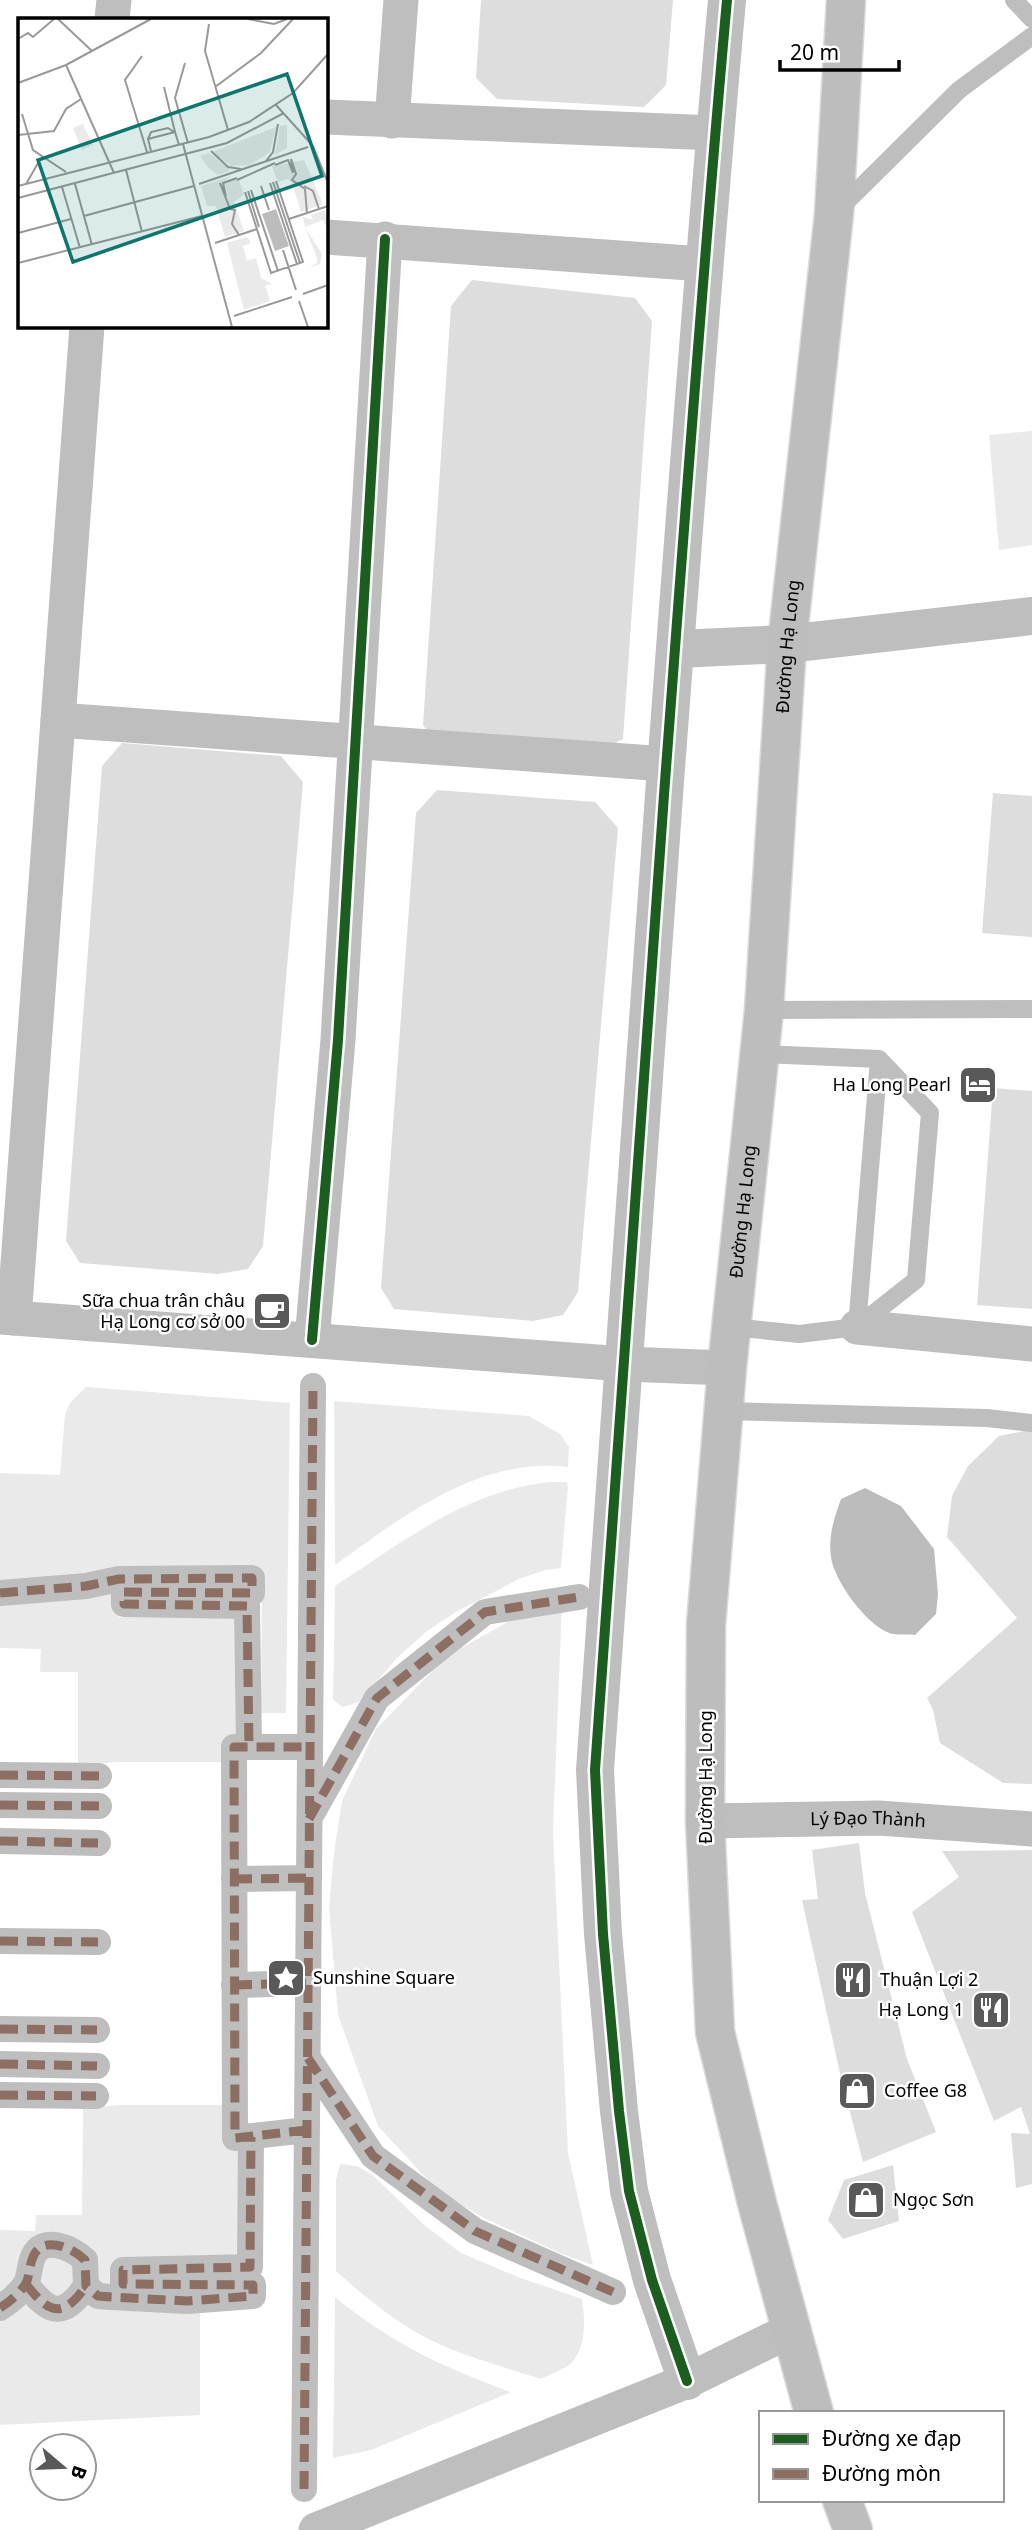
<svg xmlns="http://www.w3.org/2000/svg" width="1032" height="2530" viewBox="0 0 1032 2530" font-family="'Noto Sans',sans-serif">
<rect width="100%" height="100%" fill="#fff"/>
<path fill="#eaeaea" d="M1032,431V545L999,550L989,435Z
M86,1387L290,1403L286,1713H261L262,1576L117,1598L119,1617H244V1762H118L78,1765V1672H40L41,1649L0,1648V1473L60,1475L65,1415L70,1403Z
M334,1401L529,1416L560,1434L569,1447L568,1467C480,1456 402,1517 335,1565Z
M549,1482H567L568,1486L561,1568L545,1570L519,1579L456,1612L427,1631L397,1658L359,1702L343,1707L333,1700L335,1586C402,1542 467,1491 549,1482Z
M562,1603L553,1832L568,2153L593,2265L562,2254L484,2218L438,2191L378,2126L338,2015L329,1908L334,1852L342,1801L376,1729L447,1656L515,1618Z
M118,2105H244L243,2264L200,2307V2415L0,2425V2230L35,2231L36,2215H82L83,2109Z
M340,2164L357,2166L374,2176L423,2224L461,2253L518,2277L582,2299C585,2319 587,2347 571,2363C564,2370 550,2374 541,2379C510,2369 478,2360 448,2348C406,2331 369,2301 336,2271V2180Z
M335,2297C389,2342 444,2368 511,2392L371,2450L333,2458Z"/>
<path fill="#bcbcbc" d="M865,1488L901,1506L934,1549L938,1594L936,1614L915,1635C908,1634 900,1635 893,1634C869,1629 834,1581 831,1557C828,1537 834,1518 841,1499Z"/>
<path fill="#ddd" d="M481,0H673L666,85L644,107L497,99L476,78Z
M472,280L635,298L652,321L623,739L600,750L437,745L423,725L451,306Z
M122,743L281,756L303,782L263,1246L248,1269L218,1274L80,1263L66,1241L102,766Z
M437,790L595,802L618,828L578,1292L563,1315L533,1321L394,1309L381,1288L416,813Z
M993,793L1032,796V937L982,933Z
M993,1088L1032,1091V1309L977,1305Z
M1030,1430L1032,1432V1784L1003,1783L940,1743L933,1710L927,1698L1017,1618L947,1537L952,1496L968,1466L999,1436Z
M859,1843L865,1893L907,2059L936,2132L863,2162L841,2078L802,1900L818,1899L812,1850Z
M1032,1850V2184L1016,2188L1011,2133L1030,2134L1021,2107L994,2121L912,1912L959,1877L942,1851Z
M893,2165L899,2221L843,2239L828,2220L844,2180Z"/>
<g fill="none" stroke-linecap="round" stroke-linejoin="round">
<defs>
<g id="primary">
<path id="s2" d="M814,2413L757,2203L715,2032L705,1821L706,1625L727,1368L764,1010L787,644L834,214L846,0"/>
<path d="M842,2500L853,2530"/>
</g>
</defs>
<use href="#primary" stroke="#dbdbdb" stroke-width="41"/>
<path stroke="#bebebe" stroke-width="18" d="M1014,0L1032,19
M837,211L959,90L1032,36
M764,1010L1032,1009
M859,1325L916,1280L930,1113L879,1059
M733,1327L799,1334L857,1327L879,1059L760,1054
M723,1411L987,1418L1032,1423"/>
<path stroke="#bebebe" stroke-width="26" d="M0,1593L86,1586L119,1579L252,1578V1593L124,1592V1604L247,1606L249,1747
M0,1775L99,1776
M0,1805L99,1806
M310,1817L377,1698L485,1612L579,1597
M0,1841L98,1843
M234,1879L309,1878
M0,1941L98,1942
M234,1985L308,1983
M0,2029L97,2030
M308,2058L373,2156L475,2231L613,2292
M0,2064L97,2066
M0,2095L96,2096
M307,2130L235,2138L234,1747H310
M26,2284C49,2314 63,2319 86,2286
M0,2308C9,2302 19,2294 25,2285C30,2277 29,2266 33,2257C42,2234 73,2248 85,2260L86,2286L98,2296L111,2297L187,2301L253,2296V2285L123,2284V2270L250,2267L251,2137
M304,2489L313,1386"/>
<g stroke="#bebebe" stroke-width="35">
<path d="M112,19L114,0"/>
<path d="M326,117L715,133"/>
<path d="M392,121L401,0"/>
<path d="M326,237L703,264"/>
<path d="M58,720L666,764"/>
<path d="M0,1317L624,1364L727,1368"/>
<path d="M14,1318L87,326"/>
<path d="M857,1327L1032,1344"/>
<path d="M312,1340L338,1040L385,239"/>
<path id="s1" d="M705,1821L879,1818L1032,1829"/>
<path d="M316,2530L687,2381L793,2329"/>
</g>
<path stroke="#bebebe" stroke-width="38" d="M677,649L787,644L1032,616
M687,2381L652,2280L629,2191L619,2111L603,1934L595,1770L664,795C684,530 703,265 727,0"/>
<use href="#primary" stroke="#bdbdbd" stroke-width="38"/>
<path stroke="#8d6e63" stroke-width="9" stroke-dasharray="18 9" stroke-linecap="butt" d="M0,1593L86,1586L119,1579L252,1578V1593L124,1592V1604L247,1606L249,1747
M0,1775L99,1776
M0,1805L99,1806
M309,1819L377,1698L485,1612L579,1597
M0,1841L98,1843
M234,1879L309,1878
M0,1941L98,1942
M234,1985L308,1983
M0,2029L97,2030
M308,2058L373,2156L475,2231L613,2292
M0,2064L97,2066
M0,2095L96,2096
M307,2130L235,2138L234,1747H310
M26,2284C49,2314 63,2319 86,2286
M0,2308C9,2302 19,2294 25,2285C30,2277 29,2266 33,2257C42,2234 73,2248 85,2260L86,2286L98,2296L111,2297L187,2301L253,2296V2285L123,2284V2270L250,2267L251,2137
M304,2489L313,1386"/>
<defs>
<path id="cycleway" d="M312,1340L338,1040L385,239
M687,2381L652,2280L629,2191L619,2111L603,1934L595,1770L664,795C684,530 703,265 727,0"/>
</defs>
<use href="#cycleway" stroke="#fff" stroke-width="15"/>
<use href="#cycleway" stroke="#1b5e20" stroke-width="10"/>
</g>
<defs>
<symbol id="hotel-square" viewBox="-11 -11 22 22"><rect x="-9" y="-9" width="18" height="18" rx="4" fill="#595959" stroke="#fff"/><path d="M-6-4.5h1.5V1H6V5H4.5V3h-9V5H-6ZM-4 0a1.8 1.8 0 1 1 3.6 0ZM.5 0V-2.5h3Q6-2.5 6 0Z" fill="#fff"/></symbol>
<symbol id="cafe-square" viewBox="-11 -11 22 22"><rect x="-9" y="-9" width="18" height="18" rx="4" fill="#595959" stroke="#fff"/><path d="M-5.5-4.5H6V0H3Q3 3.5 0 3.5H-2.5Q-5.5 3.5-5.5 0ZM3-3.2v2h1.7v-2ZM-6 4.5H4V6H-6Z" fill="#fff"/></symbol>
<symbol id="sight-square" viewBox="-11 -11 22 22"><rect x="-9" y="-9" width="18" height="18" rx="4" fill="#595959" stroke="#fff"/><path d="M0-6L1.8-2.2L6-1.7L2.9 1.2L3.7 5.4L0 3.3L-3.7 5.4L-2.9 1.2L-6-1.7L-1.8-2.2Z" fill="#fff"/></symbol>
<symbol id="restaurant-square" viewBox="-11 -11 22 22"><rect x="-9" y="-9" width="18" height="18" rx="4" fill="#595959" stroke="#fff"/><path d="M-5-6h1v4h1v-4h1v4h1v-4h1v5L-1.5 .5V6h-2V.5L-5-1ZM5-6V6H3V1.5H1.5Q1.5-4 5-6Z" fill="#fff"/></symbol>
<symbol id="shop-square" viewBox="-11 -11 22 22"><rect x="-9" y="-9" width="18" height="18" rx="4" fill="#595959" stroke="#fff"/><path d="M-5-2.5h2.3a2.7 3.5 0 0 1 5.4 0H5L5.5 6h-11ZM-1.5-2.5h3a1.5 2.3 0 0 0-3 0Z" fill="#fff"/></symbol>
</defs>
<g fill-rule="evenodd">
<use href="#hotel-square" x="956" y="1063" width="44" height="44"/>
<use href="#cafe-square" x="250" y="1289" width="44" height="44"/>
<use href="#sight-square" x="264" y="1956" width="44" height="44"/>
<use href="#restaurant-square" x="831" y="1958" width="44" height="44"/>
<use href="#restaurant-square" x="969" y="1988" width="44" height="44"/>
<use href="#shop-square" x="835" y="2069" width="44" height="44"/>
<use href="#shop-square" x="844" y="2178" width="44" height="44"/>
</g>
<g text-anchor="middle" stroke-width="5" stroke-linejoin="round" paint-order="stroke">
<g font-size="18" fill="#000" stroke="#fff">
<text dy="6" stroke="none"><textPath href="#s2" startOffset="1783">Đường Hạ Long</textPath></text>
<text dy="6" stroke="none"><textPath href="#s2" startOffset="1216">Đường Hạ Long</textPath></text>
<text transform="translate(706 1777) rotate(-90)" y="6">Đường Hạ Long</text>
<text dy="6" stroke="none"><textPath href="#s1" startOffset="163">Lý Đạo Thành</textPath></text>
</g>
<g font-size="18" fill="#000" stroke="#fff" text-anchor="start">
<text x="951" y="1091" text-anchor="end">Ha Long Pearl</text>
<text x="245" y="1307" text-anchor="end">Sữa chua trân châu<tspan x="245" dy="21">Hạ Long cơ sở 00</tspan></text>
<text x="313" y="1984">Sunshine Square</text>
<text x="880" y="1986">Thuận Lợi 2</text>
<text x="964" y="2016" text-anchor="end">Hạ Long 1</text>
<text x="884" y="2097">Coffee G8</text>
<text x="893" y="2206">Ngọc Sơn</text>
</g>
</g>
<g transform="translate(18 18)">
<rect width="310" height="310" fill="#fff"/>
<path d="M65,106L75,127L64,132L55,110ZM269,107V130L257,137L262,108ZM258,109L252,134L232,147L213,148L194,134ZM191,135L211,151V153L200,157L190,149L182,138ZM286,142L305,186L283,194L274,165L270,161L260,164L254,148ZM214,158L202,165L207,179L210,177L206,165L220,160L226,176L216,184L226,213L207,219L198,188H189L183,168ZM307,192L310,212L305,202L287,209L304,236L302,246L291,250L299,245V240L287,209L285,199L295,202L293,197ZM229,219L233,225L225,228L229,243L238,240L243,260L254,266L247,268L252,283L226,292L209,225Z" fill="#eaeaea"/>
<path d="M258,191L271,228L257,233L244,196Z" fill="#bcbcbc"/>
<path fill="none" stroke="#999" stroke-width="2" d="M40,1L74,33M230,1L256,6L269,1M191,6L187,33L210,112M0,21L10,15L15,19L36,1M124,38L107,62L129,134M167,45L157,80L170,125M48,47L96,155M0,65L48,47L133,1M146,69L157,114M197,69L243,35L275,1M258,87L295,128L310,165M4,96L15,132L48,154M0,117L36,113L48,91L63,81M130,121L133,114L150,110L156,114M165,126L214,309M133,133L130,121L157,114L161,127M193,133L210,149L223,151M248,143L255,134L260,106M257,147L270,142L275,155L273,141L278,156L274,162L287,171L289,195M108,152L124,214M219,160L205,165L208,178L202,165L212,191L217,192L214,206L221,217M219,162L257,145M255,164L282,245M252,165L279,246M8,166L23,140M57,166L74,227M181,166L290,129M0,168L191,119L231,104L275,75L310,36M243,168L251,192M286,168L295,173L301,191M44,169L62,230M233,172L260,253M230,173L241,209M227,174L253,255L285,244L258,163M0,180L209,125L266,95M66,198L176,168M271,201L310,188M0,215L53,201M197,225L239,211M265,232L278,272M0,245L184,198M285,276L310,267M281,283L290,309M216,298L274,279"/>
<path fill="#0f766e" fill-opacity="0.15" stroke="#0f766e" stroke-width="3.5" d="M269,56L304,158L55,244L20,142Z"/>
<rect width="310" height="310" fill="none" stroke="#000" stroke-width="3.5"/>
</g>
<rect x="759" y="2411" width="245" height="91" fill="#ffffff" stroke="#999999" stroke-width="2"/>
<rect x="773" y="2434" width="35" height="10" fill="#1b5e20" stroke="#999999" stroke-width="2"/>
<text x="822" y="2446" font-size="21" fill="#000000">Đường xe đạp</text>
<rect x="773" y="2469" width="35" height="10" fill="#8d6e63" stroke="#999999" stroke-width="2"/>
<text x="822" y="2481" font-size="21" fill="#000000">Đường mòn</text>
<g transform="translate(63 2467) rotate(109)"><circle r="33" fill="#ffffff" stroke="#999999" stroke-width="2"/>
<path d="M0-5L12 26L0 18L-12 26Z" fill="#595959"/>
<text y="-10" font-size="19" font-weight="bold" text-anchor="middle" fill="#000000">B</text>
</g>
<path d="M780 60v10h119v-10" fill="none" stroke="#000000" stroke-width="3.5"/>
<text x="790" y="60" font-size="21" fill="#000000" stroke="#ffffff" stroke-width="5" paint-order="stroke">20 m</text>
</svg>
